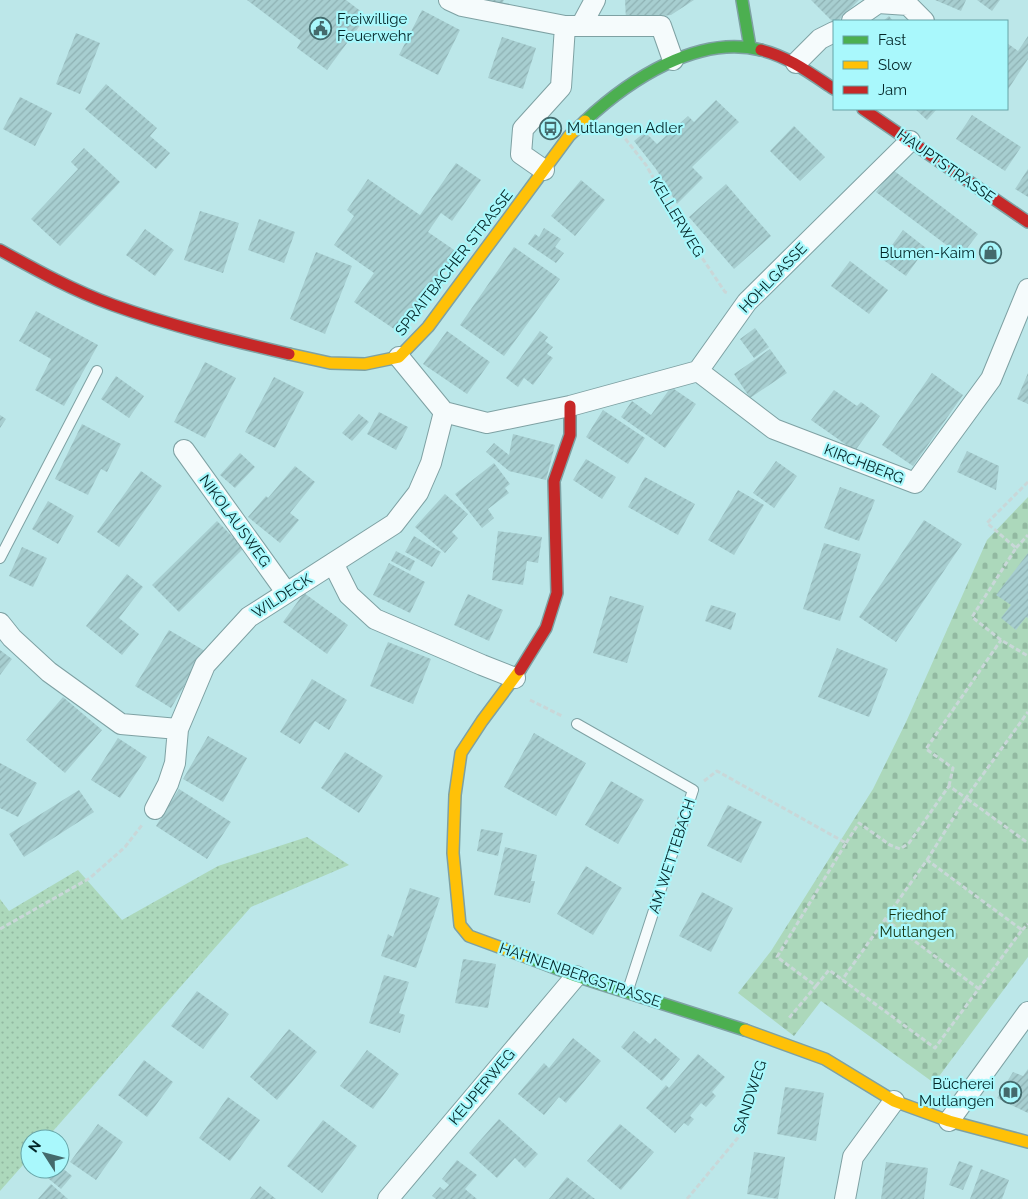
<svg xmlns="http://www.w3.org/2000/svg" width="1028" height="1199" viewBox="0 0 1028 1199" font-family="Raleway,sans-serif">
<defs>
<pattern id="grass-dots" width="8" height="8" patternUnits="userSpaceOnUse" patternTransform="scale(1.25)"><rect width="8" height="8" fill="#acd8bb"/><path d="M2 2h.1M6 6h.1" fill="none" stroke="#92b9a1" stroke-width="1.8" stroke-linecap="round"/></pattern>
<pattern id="cemetery-stones" width="16" height="16" patternUnits="userSpaceOnUse" patternTransform="scale(1.25)"><rect width="16" height="16" fill="#acd8bb"/><path d="M2 7V4a2 2 0 0 1 4 0v3zM10 15v-3a2 2 0 0 1 4 0v3z" fill="#92b9a1"/></pattern>
<pattern id="building-hatch" width="6" height="6" patternUnits="userSpaceOnUse" patternTransform="scale(1.25)"><rect width="6" height="6" fill="#a7ced0"/><path d="M-1 1l2-2M0 6l6-6M5 7l2-2" fill="none" stroke="#8eb1b3"/></pattern>
</defs>
<rect width="100%" height="100%" fill="#bce7e9"/>
<path fill="url(#grass-dots)" d="M307,837L349,865L251,907L46,1139H30V1157L0,1191V899L9,911L78,870L122,920L218,866Z"/>
<path fill="url(#cemetery-stones)" d="M1028,497V957L934,1083L821,1001L794,1036L738,993L771,951L873,789L906,722L987,540Z"/>
<path fill="url(#building-hatch)" d="M247,0H346L367,16L327,70L297,48L301,41Z
M483,0H504L499,9Z
M625,0H694L671,15L626,20Z
M811,0H859L838,21H834V23Z
M935,0H966L961,11Z
M977,0H1000L992,11Z
M422,10L460,30L438,75L399,55Z
M889,16L893,21H883Z
M76,33L100,43L80,94L56,84Z
M1028,36V59L1007,91V43L1018,51Z
M502,37L536,48L523,89L488,78Z
M106,84L157,128L150,136L170,153L156,169L85,109Z
M20,97L52,113L35,146L3,129Z
M716,100L739,122L692,167L703,178L677,204L656,169L634,141L645,132L657,144L688,116L694,122Z
M915,109H937L927,120Z
M972,115L1021,147L1005,171L956,139Z
M794,126L825,157L800,181L770,151Z
M84,148L120,182L60,246L31,219L78,169L71,162Z
M456,163L481,180L452,221L441,213L428,232L457,252L400,333L354,302L374,273L334,245L354,216L347,210L368,179L420,215Z
M1028,169V197L1015,189Z
M893,170L978,234L961,256L876,192Z
M581,180L605,200L575,236L551,216Z
M726,184L771,236L734,269L689,217Z
M200,211L239,223L223,273L184,260Z
M259,219L295,232L284,263L248,250Z
M544,228L561,239L555,247L564,253L556,263L528,244L535,234L539,237Z
M145,229L174,250L155,276L126,255Z
M903,230L926,248L906,276L882,259Z
M514,247L560,279L504,356L460,325Z
M316,252L352,266L325,334L290,319Z
M850,261L888,290L869,314L831,286Z
M36,311L98,345L64,406L35,390L51,359L19,341Z
M755,328L769,347L754,358L740,339Z
M447,331L490,362L467,394L423,364Z
M540,331L548,337L545,341L553,347L547,354L553,358L533,385L524,378L518,387L506,378Z
M770,349L787,373L750,398L734,374Z
M205,362L236,378L205,438L174,422Z
M932,373L963,395L913,466L882,445Z
M1028,373V404L1017,399Z
M116,376L144,396L129,418L101,399Z
M274,377L304,392L275,448L245,432Z
M671,387L696,404L665,448L621,417L632,401L651,415Z
M834,390L857,406L861,402L880,416L855,451L811,420Z
M603,410L645,438L628,464L586,437Z
M379,412L408,427L396,450L367,434Z
M359,414L369,422L352,441L342,433Z
M0,415L6,419L0,428Z
M82,424L121,444L107,472L101,469L88,495L55,479Z
M513,434L555,445L546,480L509,471L486,452L494,443L509,455Z
M967,451L999,466L996,490L957,472Z
M240,453L255,467L235,488L220,475Z
M586,459L616,477L602,499L573,480Z
M776,461L797,476L774,508L753,493Z
M494,463L510,484L505,488L509,493L488,509L494,518L482,528L455,494Z
M295,466L315,482L290,513L299,520L280,543L248,517L266,496L268,498Z
M141,471L162,486L119,547L97,532Z
M645,477L695,504L678,535L628,507Z
M840,487L875,500L859,541L824,528Z
M738,490L764,505L734,555L708,540Z
M445,494L468,514L452,532L458,538L445,553L415,527Z
M48,501L74,516L58,544L32,529Z
M924,520L962,544L896,642L859,617Z
M217,521L244,548L179,612L152,585Z
M498,531L542,537L538,563L527,561L523,585L492,580Z
M414,536L441,552L432,567L405,552Z
M824,543L861,554L840,621L803,609Z
M22,547L47,558L33,587L9,576Z
M396,551L415,561L410,571L391,561Z
M1028,553V618L1026,617L1016,630L1001,618L1011,605L996,595Z
M389,563L425,582L410,613L373,595Z
M127,574L143,587L119,618L139,634L122,655L86,626Z
M304,593L348,625L327,654L283,622Z
M468,594L503,610L489,641L454,625Z
M610,596L644,606L627,663L593,653Z
M711,605L736,613L731,630L705,621Z
M169,630L205,651L171,708L135,686Z
M388,642L431,659L413,704L370,686Z
M837,648L888,669L869,717L818,697Z
M0,650L12,659L0,675Z
M312,679L347,700L329,730L315,721L300,744L280,732Z
M63,697L102,730L65,773L26,740Z
M534,733L586,763L556,816L504,787Z
M208,736L247,758L223,802L183,779Z
M118,738L147,757L120,798L91,780Z
M345,752L383,776L359,813L321,788Z
M0,763L37,783L18,817L0,808Z
M611,781L644,800L618,844L585,825Z
M179,789L231,822L207,859L156,826Z
M79,790L94,812L24,857L9,834Z
M728,805L762,822L741,863L707,846Z
M481,829L503,833L498,856L477,851Z
M505,847L537,855L531,881H535L530,903L494,895Z
M586,866L622,888L593,935L557,914Z
M410,888L440,898L416,968L381,956L388,934L393,937Z
M702,892L733,908L711,952L679,936Z
M463,959L496,964L488,1008L455,1003Z
M384,975L409,982L399,1013L405,1015L400,1033L369,1023Z
M197,991L229,1014L203,1049L171,1026Z
M289,1029L317,1052L277,1100L250,1077Z
M634,1031L650,1044L655,1038L680,1059L662,1081L621,1047Z
M573,1038L601,1061L566,1103L559,1097L544,1115L518,1094L544,1063L549,1068Z
M367,1050L399,1074L373,1109L340,1086Z
M698,1054L725,1077L712,1092L716,1096L706,1107L701,1103L690,1116L694,1119L688,1126L684,1123L675,1133L646,1108L666,1085L669,1088Z
M144,1060L173,1082L147,1117L118,1095Z
M1028,1069V1113L997,1098L1013,1072L1023,1076Z
M785,1087L824,1093L816,1141L777,1134Z
M228,1097L260,1120L230,1161L199,1138Z
M499,1119L538,1154L525,1168L515,1158L497,1178L469,1153Z
M323,1120L357,1146L322,1193L287,1166Z
M98,1124L123,1142L96,1180L70,1162Z
M620,1124L654,1152L621,1190L587,1161Z
M754,1152L785,1157L778,1199L747,1194Z
M457,1160L477,1175L465,1189L477,1199H436L432,1196L440,1187L444,1190L449,1185L442,1179Z
M959,1161L973,1166L963,1190L949,1185Z
M886,1162L928,1168L924,1199H881Z
M60,1166L72,1176L61,1189L44,1175L49,1169H60Z
M981,1169L1009,1180L1002,1199H970Z
M567,1177L595,1199H549Z
M51,1184L68,1199H38Z
M260,1186L276,1199H250Z"/>
<g fill="none" stroke-linecap="round" stroke-linejoin="round">
<defs>
<path id="lane" d="M0,558L97,371
M577,724L693,790L628,990"/>
<path id="street" d="M449,0L462,6L565,26L561,87L523,129L521,154L544,170
M852,21L878,3L908,5L924,21
M565,26H661L673,60
M581,26L595,0
M796,63L820,39L834,32
M399,357L444,412L487,423L570,406L698,371L747,302L910,141
M698,371L774,429L915,483L991,379L1028,289
M184,450L286,592
M333,563L349,595L375,619L482,665L515,678
M0,623L12,638L49,672L121,724L178,729
M155,809L168,784L175,763L178,729L205,665L249,617L394,524L418,493L431,463L444,412
M949,1121L1028,1012
M388,1199L576,976
M845,1199L853,1157L894,1101"/>
<path id="fast" d="M742,0L750,47
M585,121C629,80 698,34 761,50
M529,958L576,976L745,1030"/>
<path id="slow" d="M289,354L330,363L365,364L399,357L428,327L569,136L585,121
M520,670L482,721L461,753L455,795L453,853L460,925L469,936L529,958
M745,1030L825,1059L894,1101L949,1121L1028,1142"/>
<path id="jam" d="M761,50C789,57 810,73 834,89
M863,109L1028,222
M0,250C36,270 74,291 113,305C171,326 230,340 289,354
M520,670L546,628L557,593L554,481L570,435V406"/>
</defs>
<use href="#lane" stroke="#7ea1a3" stroke-width="12"/>
<use href="#street" stroke="#7ea1a3" stroke-width="22"/>
<use href="#fast" stroke="#7ea1a3" stroke-width="14"/>
<use href="#slow" stroke="#7ea1a3" stroke-width="14"/>
<use href="#jam" stroke="#7ea1a3" stroke-width="14"/>
<path stroke="#c9d7d8" stroke-width="3" stroke-dasharray="5 2.5" stroke-linecap="butt" d="M616,127L646,165L682,228L725,292L728,293
M1028,482L987,523L1016,548L972,617L1001,640L1028,656
M1016,548L1028,535
M530,700L562,716
M704,781L717,771L846,843L777,957L816,986L789,1018
M949,786L953,768L926,749L1001,640
M846,843L859,823L890,845L900,849L909,843L949,786L966,798L1028,712
M927,860L966,798L1028,843
M885,919L979,989
M0,929L90,878L125,847L142,825
M1022,930L1028,924
M816,986L829,970L935,1048L1022,930L927,860L842,980
M687,1199L741,1134L762,1060"/>
<use href="#lane" stroke="#f5fbfc" stroke-width="10"/>
<use href="#street" stroke="#f5fbfc" stroke-width="20"/>
<use href="#fast" stroke="#4caf50" stroke-width="11"/>
<use href="#slow" stroke="#ffc107" stroke-width="11"/>
<use href="#jam" stroke="#c62828" stroke-width="11"/>
</g>
<defs>
<symbol id="civic-ring" viewBox="-11 -11 22 22"><circle r="9.5" fill="#a9f8fc" stroke="#446a6c" stroke-width="1.5"/><path d="M-.6-6.5H3V-4.5H.6V-3L4-1V1h2V6H-6V1h2V-1L-.6-3ZM-1.2 2.5V6h2.4V2.5Z" fill="#446a6c"/></symbol>
<symbol id="bus-ring" viewBox="-11 -11 22 22"><circle r="9.5" fill="#a9f8fc" stroke="#446a6c" stroke-width="1.5"/><path d="M-5-6H5V4H4V6H2V4H-2V6H-4V4H-5ZM-3.5-4V0h7V-4ZM-3.5 1.2v1.5H-2V1.2ZM2 1.2v1.5H3.5V1.2Z" fill="#446a6c"/></symbol>
<symbol id="shop-ring" viewBox="-11 -11 22 22"><circle r="9.5" fill="#a9f8fc" stroke="#446a6c" stroke-width="1.5"/><path d="M-5-2.5h2.3a2.7 3.5 0 0 1 5.4 0H5L5.5 6h-11ZM-1.5-2.5h3a1.5 2.3 0 0 0-3 0Z" fill="#446a6c"/></symbol>
<symbol id="library-ring" viewBox="-11 -11 22 22"><circle r="9.5" fill="#a9f8fc" stroke="#446a6c" stroke-width="1.5"/><path d="M-6-4Q-3-5.5-.7-3.5V5Q-3 3-6 4ZM6-4Q3-5.5 .7-3.5V5Q3 3 6 4Z" fill="#446a6c"/></symbol>
</defs>
<g fill-rule="evenodd">
<use href="#civic-ring" x="308" y="16" width="25" height="25"/>
<use href="#bus-ring" x="538" y="116" width="25" height="25"/>
<use href="#shop-ring" x="978" y="240" width="25" height="25"/>
<use href="#library-ring" x="998" y="1080" width="25" height="25"/>
</g>
<g text-anchor="middle" stroke-width="4.5" stroke-linejoin="round" paint-order="stroke">
<g font-size="15" fill="#032628" stroke="#a9f8fc" text-anchor="start">
<text x="337" y="24">Freiwillige<tspan x="337" dy="17">Feuerwehr</tspan></text>
<text x="567" y="133">Mutlangen Adler</text>
<text x="975" y="258" text-anchor="end">Blumen-Kaim</text>
<text x="994" y="1089" text-anchor="end">Bücherei<tspan x="994" dy="17">Mutlangen</tspan></text>
</g>
<g font-size="15" fill="#032628" stroke="#a9f8fc">
<text transform="translate(946 166) rotate(35)" y="5">HAUPTSTRASSE</text>
<text transform="translate(677 217) rotate(59)" y="5">KELLERWEG</text>
<text transform="translate(454 263) rotate(-52)" y="5">SPRAITBACHER STRASSE</text>
<text transform="translate(773 278) rotate(-46)" y="5">HOHLGASSE</text>
<text transform="translate(864 464) rotate(21)" y="5">KIRCHBERG</text>
<text transform="translate(235 521) rotate(54)" y="5">NIKOLAUSWEG</text>
<text transform="translate(282 596) rotate(-33)" y="5">WILDECK</text>
<text transform="translate(672 856) rotate(-72)" y="5">AM WETTEBACH</text>
<text transform="translate(580 975) rotate(19)" y="5">HAHNENBERGSTRASSE</text>
<text transform="translate(482 1087) rotate(-50)" y="5">KEUPERWEG</text>
<text transform="translate(750 1097) rotate(-72)" y="5">SANDWEG</text>
</g>
<g font-size="15" fill="#16330f" stroke="#a9f8fc">
<text x="917" y="920">Friedhof<tspan x="917" dy="17">Mutlangen</tspan></text>
</g>
</g>
<rect x="833" y="20" width="175" height="90" fill="#a9f8fc" stroke="#67a4a7"/>
<rect x="843" y="36" width="25" height="8" fill="#4caf50" stroke="#67a4a7"/>
<text x="878" y="45" font-size="15" fill="#032628">Fast</text>
<rect x="843" y="61" width="25" height="8" fill="#ffc107" stroke="#67a4a7"/>
<text x="878" y="70" font-size="15" fill="#032628">Slow</text>
<rect x="843" y="86" width="25" height="8" fill="#c62828" stroke="#67a4a7"/>
<text x="878" y="95" font-size="15" fill="#032628">Jam</text>
<g transform="translate(45 1154) rotate(306)"><circle r="24" fill="#a9f8fc" stroke="#67a4a7"/>
<path d="M0-4L9 19L0 12L-9 19Z" fill="#446a6c"/>
<text y="-8" font-size="14" font-weight="bold" text-anchor="middle" fill="#032628">N</text>
</g>
</svg>
